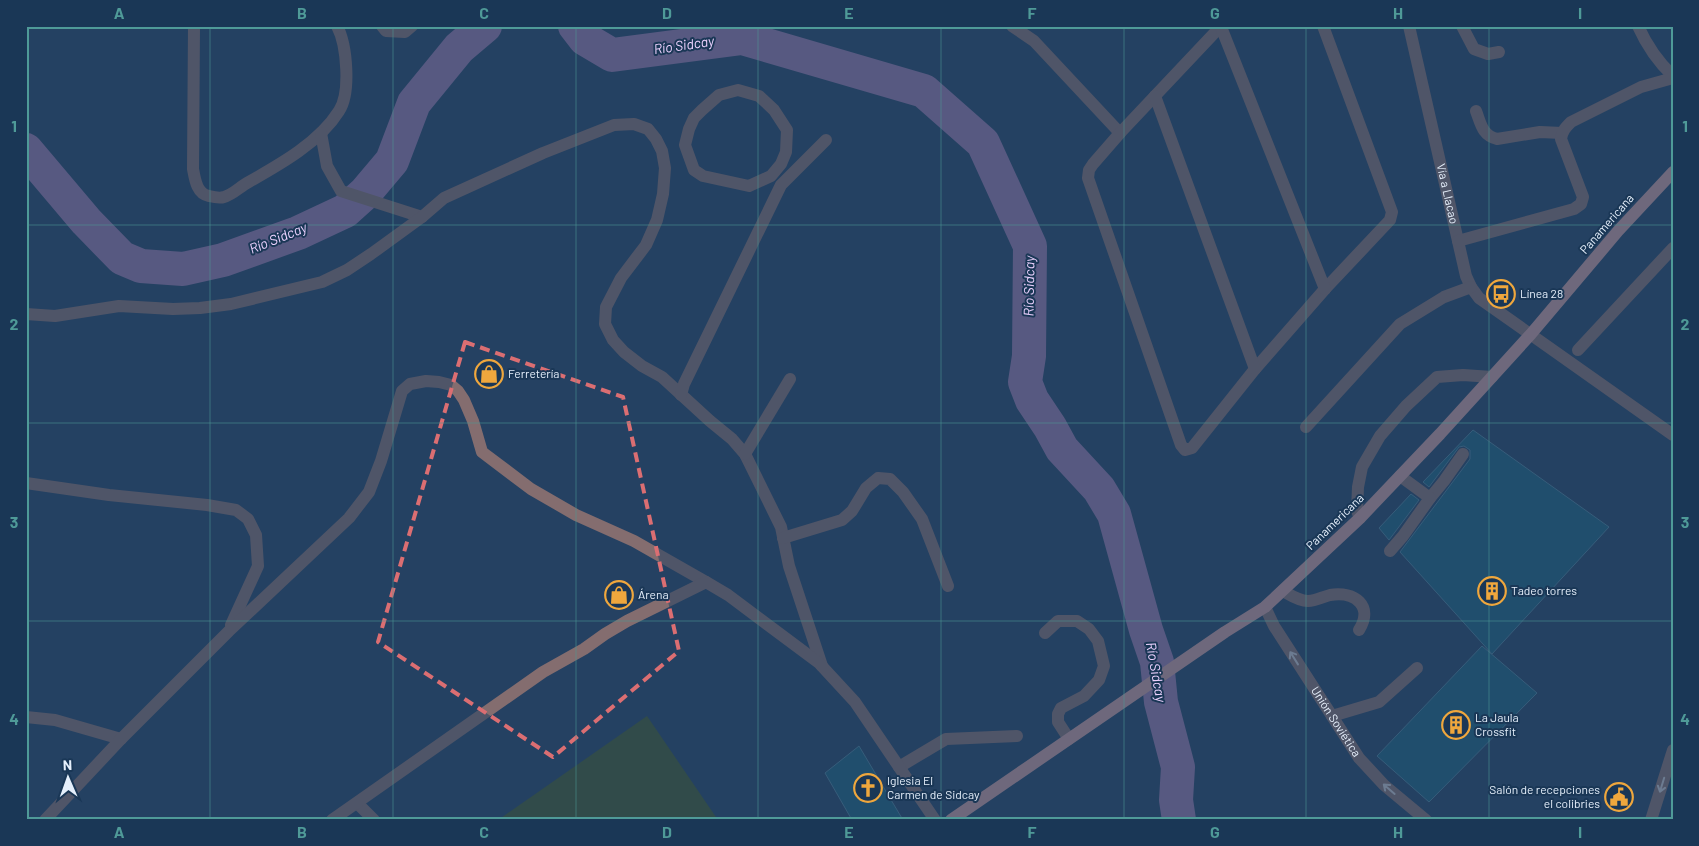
<svg xmlns="http://www.w3.org/2000/svg" width="1699" height="846" viewBox="0 0 1699 846" font-family="Barlow,sans-serif">
<rect width="100%" height="100%" fill="#254162"/>
<path fill="#40572e" d="M647,716L718,820H498Z"/>
<g fill="none" stroke-linecap="round" stroke-linejoin="round">
<path stroke="#9576a7" stroke-width="34" d="M575,26L585,39L612,55L742,38L924,91L983,143L1030,246L1029,356L1025,382L1032,400L1050,427L1062,449L1099,489L1114,514L1146,630L1157,662L1161,702L1178,767L1176,800L1179,820
M26,150L86,221L122,258L141,266L183,269L223,260L298,233L345,211L365,193L392,161L414,103L459,48L485,26"/>
</g>
<path fill="#1b5d7a" stroke="#4c7d97" d="M1473,430L1609,527L1492,654L1400,552L1470,459V450L1464,446L1459,447L1429,487L1423,482Z
M1411,494L1419,500L1389,540L1379,528Z
M1482,646L1537,693L1429,802L1377,756Z
M859,746L903,820H852L825,773Z"/>
<g fill="none" stroke-linecap="round" stroke-linejoin="round">
<g stroke="#846d6f" stroke-width="12">
<path d="M194,26L193,169C195,180 197,194 209,196C213,197 221,198 224,197C232,195 240,187 247,183C279,165 319,143 339,111C351,93 347,45 337,26"/>
<path d="M382,26L386,31L405,32L412,26"/>
<path d="M1012,26L1034,41L1120,133"/>
<path d="M1221,26L1120,133L1093,164L1089,170L1088,178L1181,445L1185,450L1192,448L1255,369L1325,289L1390,220L1392,212L1323,26"/>
<path id="s1" d="M1409,26L1466,276L1471,287L1479,298L1673,435"/>
<path d="M1462,26L1474,49L1488,54L1499,52"/>
<path d="M1638,26C1647,46 1657,61 1673,76"/>
<path d="M1221,27L1325,289"/>
<path d="M738,90L759,96L774,110L787,130L786,152L781,164L771,176L749,186L703,176L694,170L685,145L689,129L694,118L702,110L719,95Z"/>
<path d="M1155,96L1255,369"/>
<path d="M1476,111C1481,124 1482,135 1497,139L1540,132L1562,133"/>
<path d="M321,133L327,166L341,191L422,217"/>
<path d="M1458,241L1574,209L1581,204L1583,197L1561,139C1562,131 1566,127 1571,122L1641,87L1673,78"/>
<path d="M26,314L55,316L119,306L173,309L200,308L231,304L322,282L347,270L371,254L422,217L444,198L543,153L614,125L634,124L648,129L656,139L662,151L665,168L663,194L657,220L646,245L621,278L606,307L605,324L613,340L624,352L642,366L662,377L710,421L732,439L745,454L781,527L789,566L822,666"/>
<path d="M1578,350L1673,248"/>
<path d="M681,395L684,384L781,185L826,140"/>
<path d="M1306,427L1400,324L1444,297L1471,287"/>
<path d="M745,454L790,379"/>
<path d="M26,483L109,495L207,505L236,510L248,519L256,535L258,566L231,625"/>
<path d="M1430,498L1444,481L1463,454"/>
<path d="M1360,518L1357,511L1358,487L1362,467L1380,436L1406,406L1437,377L1463,375L1492,377"/>
<path d="M783,538L842,520L852,511L866,488L878,478L890,479L903,492L922,519L948,586"/>
<path d="M1390,551L1403,536L1430,498L1400,476"/>
<path d="M1283,591C1290,595 1299,601 1308,601C1316,601 1322,597 1330,595C1355,591 1374,606 1359,630"/>
<path id="s2" d="M1265,607L1274,626L1359,758L1384,785L1426,820"/>
<path d="M1045,633L1058,621H1077L1089,629L1098,641L1104,666L1099,680L1084,696L1061,708L1058,714V722L1069,739"/>
<path d="M1332,716L1379,702L1417,668"/>
<path d="M26,717L55,720L121,739"/>
<path d="M899,767L946,739L1017,736"/>
<path d="M357,803L374,820"/>
<path d="M45,820L121,739L229,631L349,518L369,492L381,461L402,391L410,384L426,381L439,382L451,385L458,391L464,400L473,421L482,452L531,489L576,515L634,541L706,582"/>
<path d="M332,820L543,672L584,649L605,634L627,621L706,582L728,595L819,663L855,702L935,820"/>
<path d="M1651,820L1673,750"/>
</g>
<path stroke="#c7989c" stroke-width="12" d="M951,820L1225,632L1265,607L1360,518L1440,434L1531,334L1618,231L1673,172"/>
</g>
<defs><path id="oneway-shaft" d="M-6 0H5M1.5-3L5.5 0L1.5 3" fill="none" stroke-width="1.6" stroke-linecap="round" stroke-linejoin="round" transform="scale(1.25)"/></defs>
<g stroke="#c3c2ca">
<use href="#oneway-shaft" transform="translate(1294 658) rotate(-122)"/>
<use href="#oneway-shaft" transform="translate(1662 785) rotate(107)"/>
<use href="#oneway-shaft" transform="translate(1389 789) rotate(-139)"/>
</g>
<path d="M0 0H1699V846H0ZM465,342L623,397L679,651L553,757L378,642Z" fill="#254162" fill-opacity=".55" fill-rule="evenodd"/>
<path fill="none" stroke="#db6e72" stroke-width="4" stroke-dasharray="10 6" stroke-linejoin="round" d="M465,342L623,397L679,651L553,757L378,642Z"/>
<path fill="none" stroke="#4f9a98" stroke-width="1" stroke-opacity="0.55" d="M210,26V820M393,26V820M576,26V820M758,26V820M941,26V820M1124,26V820M1306,26V820M1489,26V820M26,225H1673M26,423H1673M26,621H1673"/>
<defs>
<symbol id="bus-ring" viewBox="-11 -11 22 22"><circle r="9.5" fill="#1a3756" stroke="#efa73d" stroke-width="1.5"/><path d="M-5-6H5V4H4V6H2V4H-2V6H-4V4H-5ZM-3.5-4V0h7V-4ZM-3.5 1.2v1.5H-2V1.2ZM2 1.2v1.5H3.5V1.2Z" fill="#efa73d"/></symbol>
<symbol id="shop-ring" viewBox="-11 -11 22 22"><circle r="9.5" fill="#1a3756" stroke="#efa73d" stroke-width="1.5"/><path d="M-5-2.5h2.3a2.7 3.5 0 0 1 5.4 0H5L5.5 6h-11ZM-1.5-2.5h3a1.5 2.3 0 0 0-3 0Z" fill="#efa73d"/></symbol>
<symbol id="building-ring" viewBox="-11 -11 22 22"><circle r="9.5" fill="#1a3756" stroke="#efa73d" stroke-width="1.5"/><path d="M-4-6H4V6H1V3H-1V6H-4ZM-2.5-4.3h1.7v1.8h-1.7ZM.8-4.3h1.7v1.8H.8ZM-2.5-1h1.7V.8h-1.7ZM.8-1h1.7V.8H.8Z" fill="#efa73d"/></symbol>
<symbol id="church-ring" viewBox="-11 -11 22 22"><circle r="9.5" fill="#1a3756" stroke="#efa73d" stroke-width="1.5"/><path d="M-1.2-6h2.4v3.5h3.3v2.4h-3.3V6h-2.4V-.1h-3.3v-2.4h3.3Z" fill="#efa73d"/></symbol>
<symbol id="civic-ring" viewBox="-11 -11 22 22"><circle r="9.5" fill="#1a3756" stroke="#efa73d" stroke-width="1.5"/><path d="M-.6-6.5H3V-4.5H.6V-3L4-1V1h2V6H-6V1h2V-1L-.6-3ZM-1.2 2.5V6h2.4V2.5Z" fill="#efa73d"/></symbol>
</defs>
<g fill-rule="evenodd">
<use href="#bus-ring" x="1485" y="278" width="32" height="32"/>
<use href="#shop-ring" x="473" y="358" width="32" height="32"/>
<use href="#building-ring" x="1476" y="575" width="32" height="32"/>
<use href="#shop-ring" x="603" y="579" width="32" height="32"/>
<use href="#building-ring" x="1440" y="709" width="32" height="32"/>
<use href="#church-ring" x="852" y="772" width="32" height="32"/>
<use href="#civic-ring" x="1603" y="781" width="32" height="32"/>
</g>
<g text-anchor="middle" stroke-width="4" stroke-linejoin="round" paint-order="stroke">
<g font-size="12" fill="#e5effb" stroke="#1a3756">
<text dy="4" stroke="none"><textPath href="#s1" startOffset="172">Vía a Llacao</textPath></text>
<text transform="translate(1607 224) rotate(-49)" y="4">Panamericana</text>
<text transform="translate(1335 522) rotate(-44)" y="4">Panamericana</text>
<text dy="4" stroke="none"><textPath href="#s2" startOffset="135">Unión Soviética</textPath></text>
</g>
<g font-size="12" fill="#e5effb" stroke="#1a3756" text-anchor="start">
<text x="1520" y="298">Línea 28</text>
<text x="508" y="378">Ferretería</text>
<text x="1511" y="595">Tadeo torres</text>
<text x="638" y="599">Árena</text>
<text x="1475" y="722">La Jaula<tspan x="1475" dy="14">Crossfit</tspan></text>
<text x="887" y="785">Iglesia El<tspan x="887" dy="14">Carmen de Sidcay</tspan></text>
<text x="1600" y="794" text-anchor="end">Salón de recepciones<tspan x="1600" dy="14">el colibries</tspan></text>
</g>
<g font-size="14" font-style="italic" fill="#eed3ff" stroke="#1a3756">
<text transform="translate(684 45) rotate(-8)" y="5">Río Sidcay</text>
<text transform="translate(278 238) rotate(-22)" y="5">Río Sidcay</text>
<text transform="translate(1029 286) rotate(-89)" y="5">Río Sidcay</text>
<text transform="translate(1156 672) rotate(80)" y="5">Río Sidcay</text>
</g>
</g>
<rect width="1699" height="846" fill="none" stroke="#1a3756" stroke-width="55"/>
<g transform="translate(68 778) rotate(358)" stroke="#1a3756" stroke-width="4" paint-order="stroke">
<path d="M0-4L9 19L0 12L-9 19Z" fill="#e5effb"/>
<text y="-8" font-size="14" font-weight="bold" text-anchor="middle" fill="#e5effb">N</text>
</g>
<rect x="28" y="28" width="1644" height="790" fill="none" stroke="#4f9a98" stroke-width="2"/>
<g font-size="16" text-anchor="middle" font-weight="bold" fill="#4f9a98">
<text x="119" y="19">A</text>
<text x="302" y="19">B</text>
<text x="484" y="19">C</text>
<text x="667" y="19">D</text>
<text x="849" y="19">E</text>
<text x="1032" y="19">F</text>
<text x="1215" y="19">G</text>
<text x="1398" y="19">H</text>
<text x="1580" y="19">I</text>
<text x="14" y="132">1</text>
<text x="1685" y="132">1</text>
<text x="14" y="330">2</text>
<text x="1685" y="330">2</text>
<text x="14" y="528">3</text>
<text x="1685" y="528">3</text>
<text x="14" y="725">4</text>
<text x="1685" y="725">4</text>
<text x="119" y="838">A</text>
<text x="302" y="838">B</text>
<text x="484" y="838">C</text>
<text x="667" y="838">D</text>
<text x="849" y="838">E</text>
<text x="1032" y="838">F</text>
<text x="1215" y="838">G</text>
<text x="1398" y="838">H</text>
<text x="1580" y="838">I</text>
</g>
</svg>
